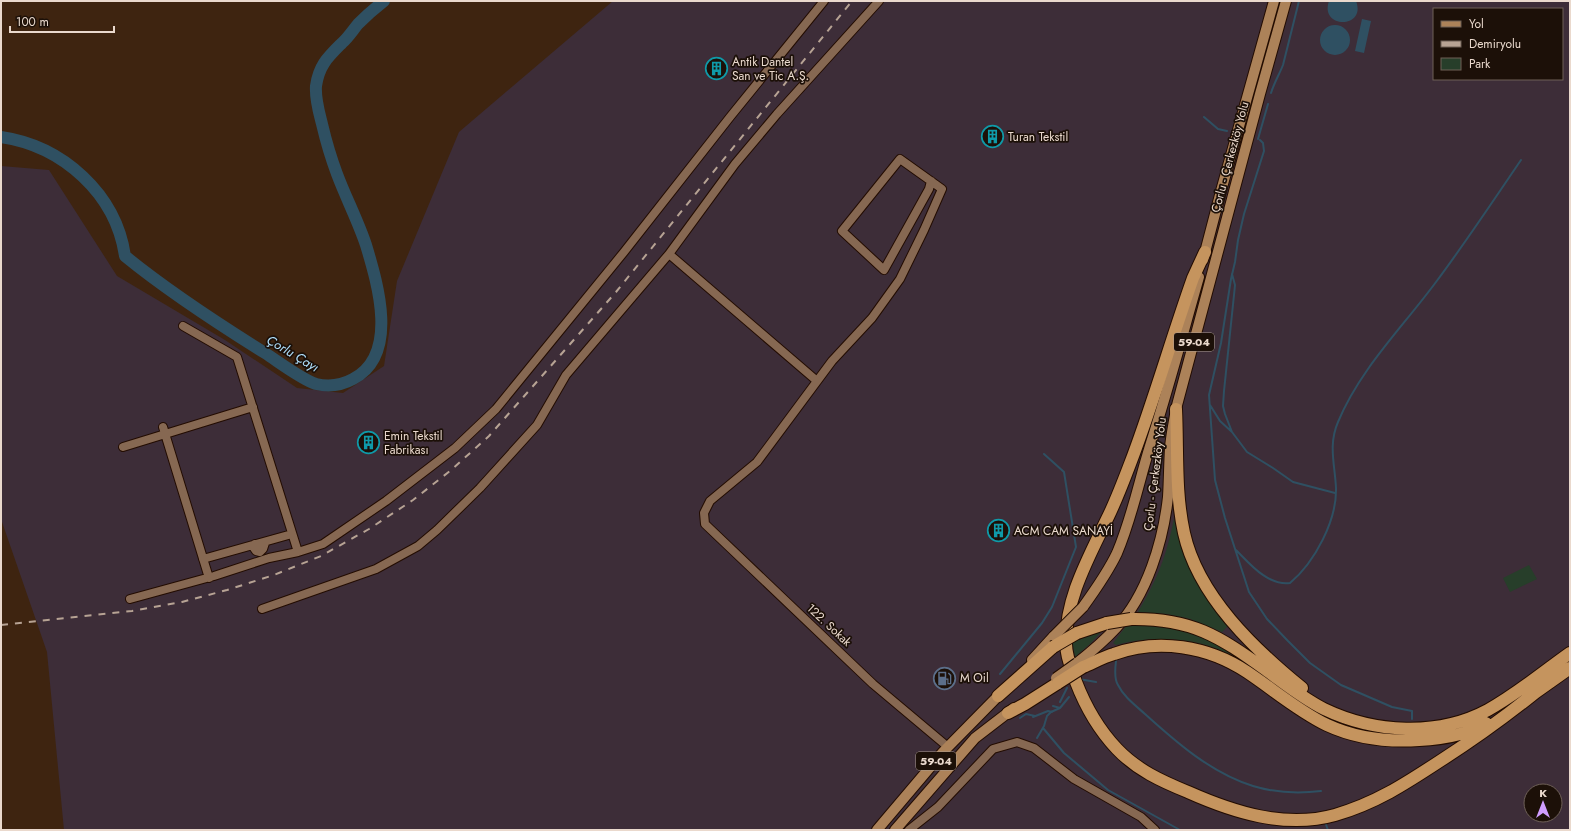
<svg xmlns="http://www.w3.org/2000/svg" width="1571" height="831" viewBox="0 0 1571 831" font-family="Jost,sans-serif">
<rect width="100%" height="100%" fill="#3e2410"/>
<path fill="#3d2d38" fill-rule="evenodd" d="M613,1H1570V830H64L47,652L1,519V166L49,170L117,276L225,340L297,388L343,393L384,366L397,281L459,132ZM1434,9H1562V79H1434ZM1531,791H1555V815H1531Z"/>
<path fill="#273e2a" d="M1174,518L1184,554L1191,570L1228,626L1222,632L1190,619L1167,614L1138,612C1157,580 1167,555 1174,518Z
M1529,565L1537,579L1510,592L1503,578Z
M1127,625C1154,625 1181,626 1206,638C1217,643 1228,651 1239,657L1238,658C1229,654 1219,649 1209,646C1179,637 1146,637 1116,645L1113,643Z
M1102,631L1091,643L1075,657L1072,641Z"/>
<path fill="#2f5062" d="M1329,1H1356C1367,29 1319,29 1329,1Z
M1362,19L1371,21L1364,53L1355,51Z
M1320 40a15 15 0 1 1 30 0a15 15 0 1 1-30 0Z"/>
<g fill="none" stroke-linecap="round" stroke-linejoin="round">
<path stroke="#2f5062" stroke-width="2" d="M1271,93C1274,83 1279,75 1283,65L1299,1
M1204,117L1218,129L1227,131
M1258,139L1268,104
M1260,140L1263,143L1264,151L1244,214L1238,240L1235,262L1231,279L1221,343L1209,395L1215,480L1225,518L1249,592L1267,619L1288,641L1310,663L1341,685L1392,707L1412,711V719
M1232,274L1235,285L1234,295L1224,391L1223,406L1225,414L1232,432
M1210,405L1220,421L1232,432L1247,452L1273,468L1293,482L1335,493
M1236,550C1250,564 1268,586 1290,583C1315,562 1337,520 1336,488C1335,465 1328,445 1338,422C1360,369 1402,328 1436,282C1466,242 1493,201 1521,160
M1116,661C1115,669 1114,679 1118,685C1124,697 1135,705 1145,714C1176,742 1211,773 1253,786C1276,793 1297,794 1321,791
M1000,674L1042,623L1052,607L1076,547L1064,472L1044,454
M1079,679L1096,682
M1060,702L1067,688
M1053,706L1060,708L1069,697
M1033,717L1048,711L1052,712
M1020,718L1026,714L1035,716
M1043,728L1064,753L1108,790L1180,830
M1037,738L1044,726L1047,716L1051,712L1060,708
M1325,822L1328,830"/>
<path stroke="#2f5062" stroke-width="12" d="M1,137C63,146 116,194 125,256C169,292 217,323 265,353C279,362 301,379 316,384C329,387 342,385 353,379C399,355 378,285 366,245C358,221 346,198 337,174C331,158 326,141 322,124C319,112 315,99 316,86C319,65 328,57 342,43C348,38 353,30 358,24C366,16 375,8 384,1"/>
<defs>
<path id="minor" d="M931,181L929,189L884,270L842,231L900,159L942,189L924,230L900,279L872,318L832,361L757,462L710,501L704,513L705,524L873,684L948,747
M669,254L735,164L777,114L879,1
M183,326L237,357L298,552
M163,427L209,578
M123,447L253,407
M255,544L254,548L256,551L260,552L263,549L265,543
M203,559L292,534
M130,599L214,576L269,558L298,552L323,544L386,501L455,448L496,409L624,252L730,117L824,1
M262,609L376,569L418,546L437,530L480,488L537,425L566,375L669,254L817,381
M909,830L938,807L993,749L1017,742L1034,748L1074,779L1141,817L1155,830"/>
<path id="major" d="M1203,260L1221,191L1274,1
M1083,607C1096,589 1108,572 1117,553C1132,518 1139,481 1150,446C1168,390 1183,333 1199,277
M1032,660L1054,636
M1077,663C1091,652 1104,641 1116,628C1147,595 1163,542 1168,497C1169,481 1169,465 1170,448C1171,435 1174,422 1176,409L1260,94L1286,1
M877,830L943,752L1003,691
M895,830L975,738L1014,708"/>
<path id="highway" d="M1205,252L1193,278C1172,337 1155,397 1133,456C1125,477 1117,499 1107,519C1088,559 1065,599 1066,644C1066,657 1072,670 1076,682C1086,708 1098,729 1117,749C1137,770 1161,781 1188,792C1233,812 1285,829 1335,815C1376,803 1405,784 1440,761C1473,740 1505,717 1536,692
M1176,409C1178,451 1175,492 1184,533C1198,596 1254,649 1302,688
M1131,619C1191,618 1219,636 1266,670C1285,684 1304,699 1324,709C1374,733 1438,737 1488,710C1517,694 1543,672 1570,653
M1077,633L1107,623
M1083,667C1093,663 1103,657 1114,654C1158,638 1208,646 1247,672C1274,690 1298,711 1327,725C1355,738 1389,742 1419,740C1441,739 1467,735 1486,723
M998,696L1053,647
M1529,697L1570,668
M1008,713L1025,704L1058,683"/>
</defs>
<use href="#minor" stroke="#230c00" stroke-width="10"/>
<use href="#major" stroke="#230c00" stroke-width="12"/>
<use href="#highway" stroke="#230c00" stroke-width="14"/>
<use href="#minor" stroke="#866852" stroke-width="8"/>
<use href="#major" stroke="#ac8259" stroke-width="10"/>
<use href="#highway" stroke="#c5945e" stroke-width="12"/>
<path stroke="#b7a394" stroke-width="2" stroke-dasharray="7 7" stroke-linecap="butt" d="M1,625L132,611L182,602L227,590L274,575L321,556L369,529L413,500L450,471L489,436L616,292L852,1"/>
<defs>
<path id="major-bridge" d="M1054,636L1083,607
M1056,678L1077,663"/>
<path id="highway-bridge" d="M1107,623L1131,619
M1053,647L1077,633
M1058,683L1083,667"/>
</defs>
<use href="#major-bridge" stroke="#230c00" stroke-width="12" stroke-linecap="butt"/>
<use href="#highway-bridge" stroke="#230c00" stroke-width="14" stroke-linecap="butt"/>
<use href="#major-bridge" stroke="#ac8259" stroke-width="10"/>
<use href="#highway-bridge" stroke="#c5945e" stroke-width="12"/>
</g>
<defs>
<symbol id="building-ring" viewBox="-11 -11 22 22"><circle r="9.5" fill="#1c1008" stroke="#0f9aa8" stroke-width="1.5"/><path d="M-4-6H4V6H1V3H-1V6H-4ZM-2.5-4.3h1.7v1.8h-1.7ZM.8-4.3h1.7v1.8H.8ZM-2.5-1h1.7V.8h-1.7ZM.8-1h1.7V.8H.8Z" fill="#0f9aa8"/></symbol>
<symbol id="fuel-ring" viewBox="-11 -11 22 22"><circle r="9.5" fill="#1c1008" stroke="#5c6f8a" stroke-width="1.5"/><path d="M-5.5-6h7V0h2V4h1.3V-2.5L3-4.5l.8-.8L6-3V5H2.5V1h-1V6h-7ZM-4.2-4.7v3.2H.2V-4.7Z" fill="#5c6f8a"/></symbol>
</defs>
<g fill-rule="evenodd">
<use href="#building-ring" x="704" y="56" width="25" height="25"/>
<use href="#building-ring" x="980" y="124" width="25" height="25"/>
<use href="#building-ring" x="356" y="430" width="25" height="25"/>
<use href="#building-ring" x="986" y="518" width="25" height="25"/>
<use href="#fuel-ring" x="932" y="666" width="25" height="25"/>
</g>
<g text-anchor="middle" stroke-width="3.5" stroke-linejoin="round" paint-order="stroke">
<g fill="#1c1008" stroke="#ac9d92" stroke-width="1">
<rect x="1174" y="333" width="40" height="18" rx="3"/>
<rect x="916" y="752" width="40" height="18" rx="3"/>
</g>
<g font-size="11" font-weight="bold" fill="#ead9cd">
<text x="1194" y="346">59-04</text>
<text x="936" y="765">59-04</text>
</g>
<g font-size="12" fill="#ead9cd" stroke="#1c1008" text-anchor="start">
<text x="732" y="66">Antik Dantel<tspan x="732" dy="14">San ve Tic A.Ş.</tspan></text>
<text x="1008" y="141">Turan Tekstil</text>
<text x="384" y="440">Emin Tekstil<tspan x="384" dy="14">Fabrikası</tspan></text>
<text x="1014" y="535">ACM CAM SANAYİ</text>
<text x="960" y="682">M Oil</text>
</g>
<g font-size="12" fill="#ead9cd" stroke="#1c1008">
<text transform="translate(1230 157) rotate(-75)" y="4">Çorlu - Çerkezköy Yolu</text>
<text transform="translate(1155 474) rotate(-83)" y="4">Çorlu - Çerkezköy Yolu</text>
<text transform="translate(829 625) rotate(43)" y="4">122. Sokak</text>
</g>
<g font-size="13" font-style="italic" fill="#b0e0fd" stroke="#1c1008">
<text transform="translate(293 353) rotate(31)" y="5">Çorlu Çayı</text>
</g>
</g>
<rect width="1571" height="831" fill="none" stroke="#ead9cd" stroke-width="4"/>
<rect x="1433" y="8" width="130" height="72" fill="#1c1008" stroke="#6e6057"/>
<rect x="1441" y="21" width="20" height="6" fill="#ac8259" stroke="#6e6057"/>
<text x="1469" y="28" font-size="12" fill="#ead9cd">Yol</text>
<rect x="1441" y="41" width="20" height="6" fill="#b7a394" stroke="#6e6057"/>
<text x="1469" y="48" font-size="12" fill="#ead9cd">Demiryolu</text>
<rect x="1441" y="58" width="20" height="12" fill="#273e2a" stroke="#6e6057"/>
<text x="1469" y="68" font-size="12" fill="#ead9cd">Park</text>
<g transform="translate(1543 803)"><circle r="19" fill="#1c1008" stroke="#6e6057"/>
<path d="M0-3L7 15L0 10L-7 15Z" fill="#d09dff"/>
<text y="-6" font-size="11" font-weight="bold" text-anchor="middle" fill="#ead9cd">K</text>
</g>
<path d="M10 26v6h104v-6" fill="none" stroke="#ead9cd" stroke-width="2"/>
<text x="16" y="26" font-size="12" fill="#ead9cd" stroke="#1c1008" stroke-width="3" paint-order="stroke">100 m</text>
</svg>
